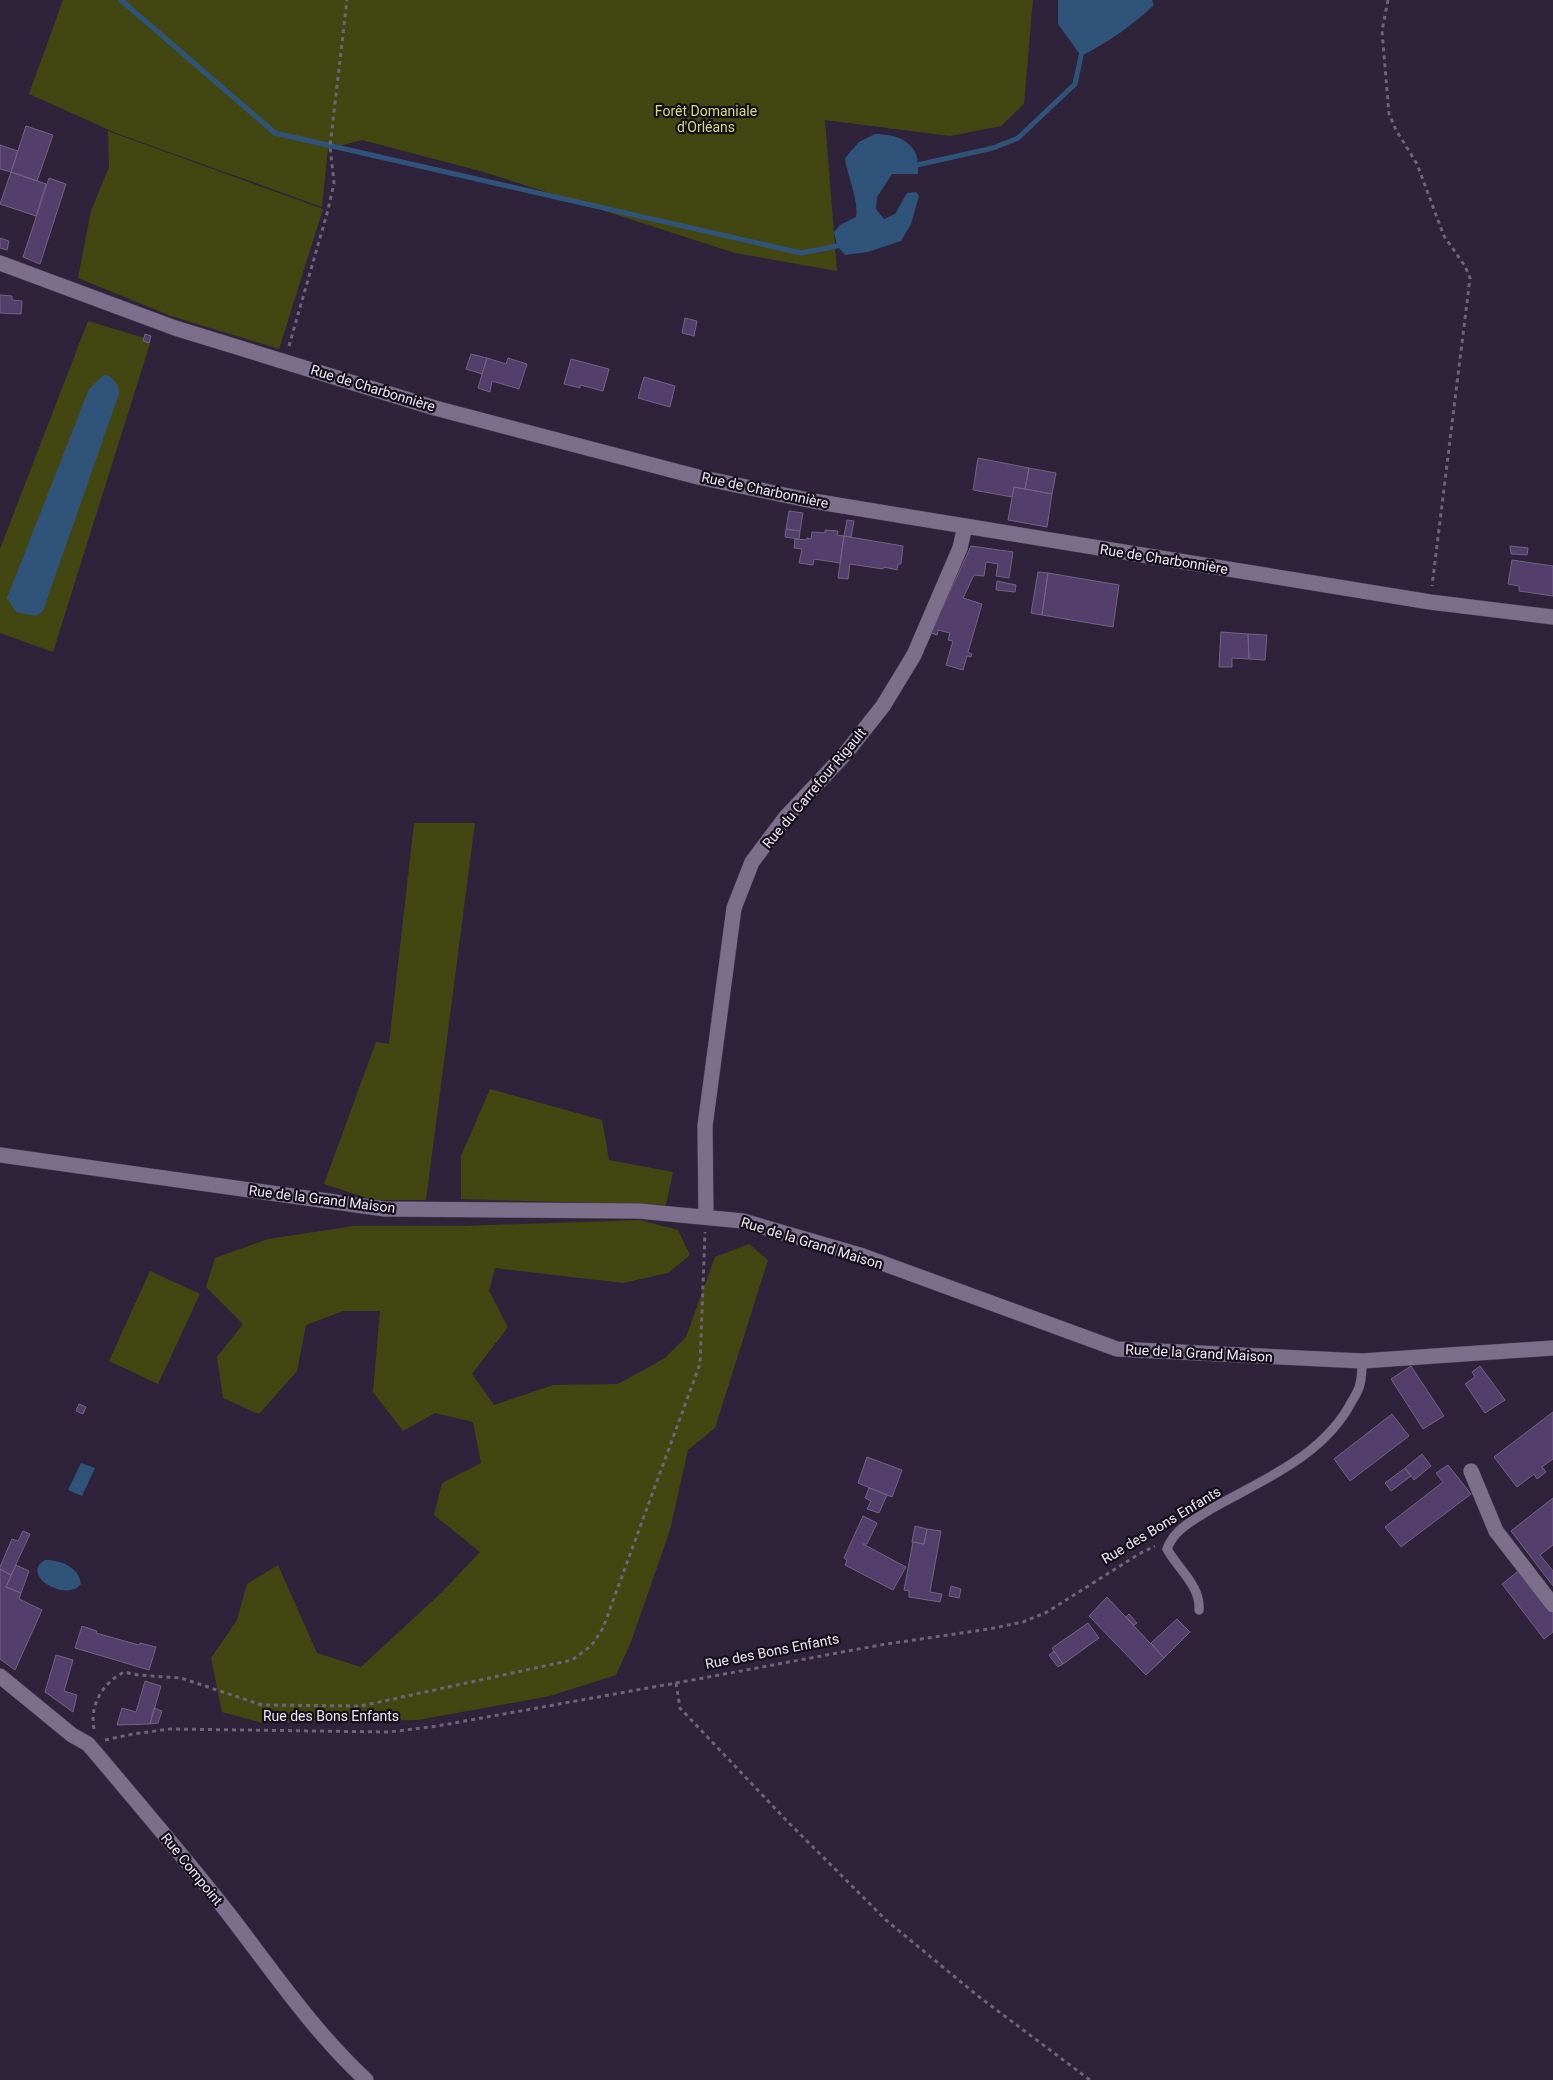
<svg xmlns="http://www.w3.org/2000/svg" width="1553" height="2080" viewBox="0 0 1553 2080" font-family="Roboto,sans-serif">
<rect width="100%" height="100%" fill="#2e233a"/>
<path fill="#424712" d="M63,0H1033L1024,104L1001,126L950,136L825,120L837,271L735,253L484,172L362,140L328,149L322,207L116,133L29,94Z
M108,131L323,209L279,349L171,316L78,278L91,211L109,167Z
M88,321L151,340L53,652L0,633V549Z
M414,823H475L426,1200H373L324,1184L376,1042L389,1044Z
M490,1089L602,1120L609,1160L673,1172L666,1205L461,1199V1156Z
M640,1220L678,1230L690,1255L668,1273L623,1283L495,1268L489,1291L508,1327L472,1374L494,1405L553,1385L618,1384L665,1358L686,1337L715,1257L749,1244L768,1260L715,1428L688,1450L670,1530L631,1642L616,1675L550,1696L418,1720L262,1723L222,1712L211,1658L237,1620L247,1584L278,1565L317,1653L361,1667L441,1593L480,1552L434,1515L442,1483L481,1463L473,1422L435,1413L403,1431L373,1392L380,1311H343L306,1325L297,1371L259,1414L223,1398L217,1357L243,1324L206,1287L215,1258L268,1239L354,1226H461Z
M150,1271L200,1294L158,1384L109,1361Z"/>
<path fill="#30537a" d="M1058,0H1152L1154,5C1133,25 1107,43 1081,56L1058,24Z
M875,134C891,134 909,138 916,154C918,159 918,168 918,174H892L877,197L876,209L884,219L895,214L907,193L916,192L919,196L911,224L901,241L868,252L845,255L837,246L834,232L840,225L856,217C859,201 847,175 845,158L859,142Z
M104,375L110,376L118,385L119,394L43,611L36,616L16,612L7,598L89,389Z
M81,1463L95,1468L82,1496L68,1490Z
M45,1560C61,1560 79,1567 81,1584C67,1603 19,1575 45,1560Z"/>
<g fill="none" stroke-linecap="round" stroke-linejoin="round">
<path stroke="#30537a" stroke-width="5" d="M121,0L275,133L801,253L837,246
M917,165L993,148L1018,138L1075,84L1081,56"/>
</g>
<path fill="#543f6c" stroke="#70647f" d="M26,126L53,135L37,181L11,172Z
M0,145L18,151L11,172L0,169Z
M11,172L46,184L36,216L0,204Z
M49,178L66,184L40,264L23,257Z
M0,238L9,241L7,250L0,248Z
M0,295L12,296V300L22,301L21,314L0,313Z
M685,318L697,321L694,336L682,333Z
M145,334L151,336L149,343L143,341Z
M471,354L487,358L482,374L466,369Z
M487,358L506,364L508,358L527,364L519,389L492,381L490,392L478,388Z
M571,359L609,369L603,391L580,385V388L564,384Z
M644,377L675,386L670,407L638,398Z
M978,458L1029,468L1025,489L1014,487L1012,497L973,490Z
M1029,468L1056,473L1052,494L1025,489Z
M1014,487L1052,494L1047,527L1008,520Z
M789,511L803,513L800,531L786,529Z
M847,520L854,521L851,537L844,536Z
M786,529L800,531L799,539L785,537Z
M825,530L838,531L837,535L844,536L840,563L814,559L813,565L799,563L802,549L794,548L795,539L806,540L807,538L811,539L812,532L825,533Z
M844,536L903,546L901,564H898L897,570L884,567L883,569L850,564L848,579L838,578Z
M971,546L1013,552L1009,578L996,576L998,564L986,562L984,576L974,575L963,598L982,604L968,652L972,654L971,657L967,656L963,670L946,665L953,641L948,640L950,633L938,630L937,635L931,633Z
M1510,546L1528,548L1527,555L1511,554Z
M1512,560L1553,566V596L1519,591V586L1508,584Z
M1038,572L1048,573L1042,615L1031,613Z
M1048,573L1119,585L1113,627L1042,615Z
M997,581L1016,585L1015,592L996,590Z
M1221,632L1248,634L1249,659L1232,658V667H1219Z
M1248,634L1267,635L1265,660L1249,659Z
M1411,1366L1444,1416L1423,1429L1391,1379Z
M1480,1366L1505,1400L1485,1413L1465,1384L1475,1377L1472,1372Z
M79,1404L86,1407L83,1414L76,1411Z
M1553,1412V1459L1542,1467L1546,1472L1537,1479L1534,1474L1517,1487L1494,1457Z
M1392,1414L1409,1436L1350,1481L1334,1459Z
M1422,1454L1431,1466L1414,1480L1405,1468Z
M867,1457L902,1470L892,1497L858,1483Z
M1448,1465L1471,1494L1401,1547L1385,1527L1443,1482L1436,1473Z
M1405,1468L1411,1476L1391,1491L1385,1483Z
M869,1488L887,1495L879,1513L867,1509L871,1501L865,1498Z
M1553,1498V1545L1540,1555L1553,1571V1586L1511,1531Z
M863,1516L877,1523L867,1544H863L906,1567L893,1590L845,1565L847,1560L844,1558Z
M915,1526L927,1529L924,1544L912,1542Z
M927,1529L941,1531L930,1592L942,1594L940,1602L909,1597V1591L904,1590L913,1542L924,1544Z
M23,1531L30,1534L11,1575L0,1569V1567L12,1539L18,1541Z
M16,1565L29,1571L21,1593L6,1587Z
M0,1569L11,1575L6,1587L21,1593L19,1599L42,1610L15,1670L0,1659Z
M1521,1569L1553,1612V1632L1544,1639L1502,1584Z
M951,1586L961,1589L959,1598L949,1596Z
M1107,1597L1164,1658L1146,1675L1089,1616Z
M1129,1614L1137,1623L1134,1625L1126,1617Z
M1177,1619L1190,1632L1164,1658L1151,1643Z
M1088,1623L1099,1638L1063,1664L1052,1648Z
M82,1626L97,1631L96,1633L139,1645L140,1643L156,1647L149,1670L75,1648Z
M1054,1651L1063,1664L1058,1667L1049,1655Z
M56,1655L73,1660L64,1691L77,1695L73,1712L45,1692Z
M145,1681L161,1686L150,1724L117,1725L122,1708L136,1712Z
M154,1708L162,1711L158,1723L150,1724Z"/>
<g fill="none" stroke-linecap="round" stroke-linejoin="round">
<defs>
<path id="lane" d="M1199,1610C1201,1586 1178,1569 1167,1549C1174,1529 1194,1520 1211,1509C1262,1480 1324,1456 1352,1401C1355,1396 1359,1390 1360,1384C1362,1377 1362,1369 1362,1361"/>
<path id="street" d="M0,263L175,328L435,408L698,477L813,501L965,526L1430,602L1553,617
M0,1155L385,1209L639,1211L743,1221L863,1256L1117,1349L1362,1361L1553,1348
M706,1217L705,1126L734,908L752,862L785,818L845,754L883,706L914,655L960,548L965,526
M1471,1471L1496,1531L1553,1605
M0,1676L72,1735L88,1744C133,1797 178,1850 221,1904C268,1964 310,2028 366,2080"/>
</defs>
<use href="#lane" stroke="#4a4055" stroke-width="10"/>
<use href="#street" stroke="#4a4055" stroke-width="16"/>
<path stroke="#6d6478" stroke-width="3" stroke-dasharray="4 4" stroke-linecap="butt" d="M1388,0L1382,31L1389,114L1396,130L1417,164L1444,236L1465,266L1470,278L1432,586
M289,346L328,210L334,183L330,146L347,0
M676,1683L680,1708L786,1820L886,1920L978,1996L1090,2080
M94,1729C89,1704 104,1682 124,1672L138,1675L181,1678L262,1705L361,1706L572,1660L591,1646L603,1628L700,1364L705,1232
M105,1740L133,1734L170,1729L389,1732L437,1726L698,1679L880,1645L989,1629L1023,1622L1047,1612L1139,1554L1155,1546"/>
<use href="#lane" stroke="#7b6f8b" stroke-width="9"/>
<use href="#street" stroke="#7b6f8b" stroke-width="15"/>
</g>
<g text-anchor="middle" stroke-width="4.5" stroke-linejoin="round" paint-order="stroke">
<g font-size="14" fill="#d2dc89" stroke="#140f19">
<text x="706" y="116">Forêt Domaniale<tspan x="706" dy="16">d'Orléans</tspan></text>
</g>
<g font-size="14" fill="#efe8f8" stroke="#140f19">
<text transform="translate(373 388) rotate(17)" y="5">Rue de Charbonnière</text>
<text transform="translate(765 490) rotate(12)" y="5">Rue de Charbonnière</text>
<text transform="translate(1164 559) rotate(9)" y="5">Rue de Charbonnière</text>
<text transform="translate(814 788) rotate(-50)" y="5">Rue du Carrefour Rigault</text>
<text transform="translate(322 1199) rotate(7)" y="5">Rue de la Grand Maison</text>
<text transform="translate(812 1243) rotate(17)" y="5">Rue de la Grand Maison</text>
<text transform="translate(1199 1353) rotate(3)" y="5">Rue de la Grand Maison</text>
<text transform="translate(1161 1525) rotate(-31)" y="5">Rue des Bons Enfants</text>
<text transform="translate(772 1651) rotate(-11)" y="5">Rue des Bons Enfants</text>
<text x="331" y="1721">Rue des Bons Enfants</text>
<text transform="translate(192 1869) rotate(51)" y="5">Rue Compoint</text>
</g>
</g>
</svg>
